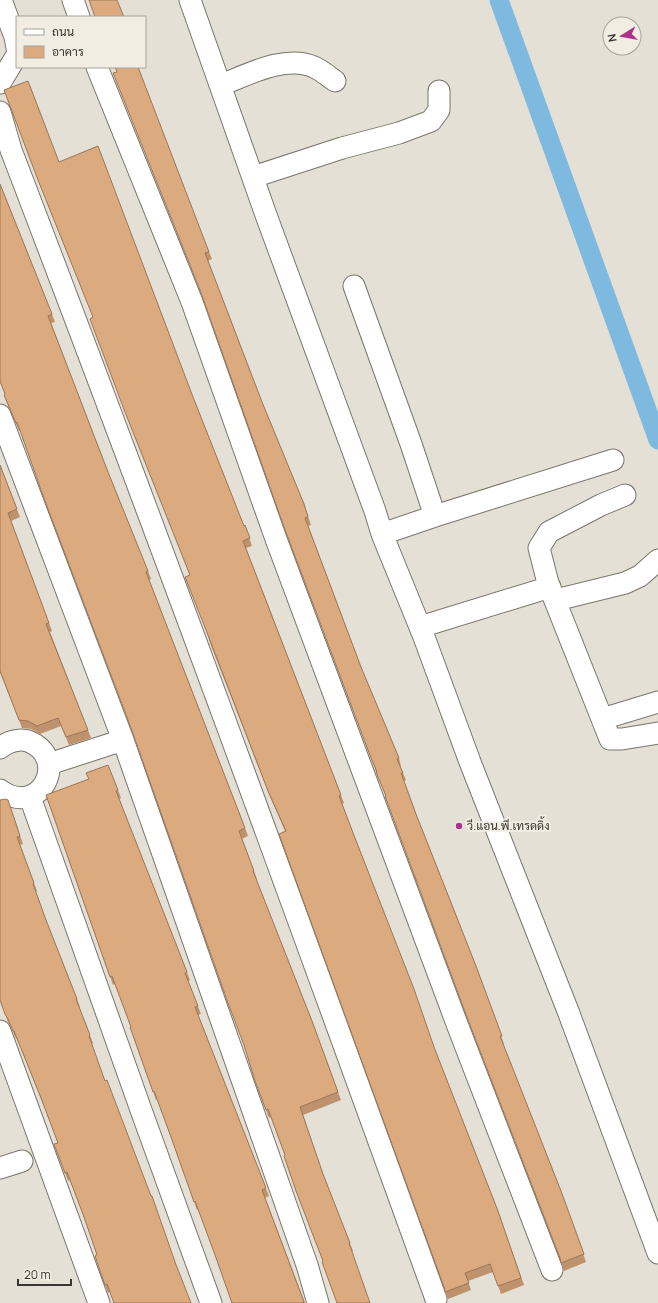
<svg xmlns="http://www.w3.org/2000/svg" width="658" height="1303" viewBox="0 0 658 1303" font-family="Manrope,Sarabun,sans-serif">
<rect width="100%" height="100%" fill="#e5e0d5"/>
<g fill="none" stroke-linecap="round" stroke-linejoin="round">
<path stroke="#7eb9e0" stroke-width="19" d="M499,0L658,440"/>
<defs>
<path id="minor" d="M1,0L15,37L17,48
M73,0L79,17
M190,0L266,215L375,511L382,534L424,637L470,762L568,1011L658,1253
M97,67L192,302L276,539L457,1024L552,1270
M0,83L17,55
M221,85C247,75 286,54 314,67C321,70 328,76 335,81
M0,112L11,150C157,531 297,915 436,1299
M253,177L342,148L399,133L431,121L439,110V91
M354,286L411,444L435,516L382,534
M0,415L123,740L307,1265L318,1303
M625,495L601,505L549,532L539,548L548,583L610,739H622L658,733
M435,516L613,460
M556,600L625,583L640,576L658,560
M420,627L550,587
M602,719L658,702
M0,748C7,742 19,738 28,741C71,758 40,819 0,790
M49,764L123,740
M30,797L141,1110L211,1303
M0,1031L99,1303
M0,1168L22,1161"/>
</defs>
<use href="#minor" stroke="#7a756c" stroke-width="23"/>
<use href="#minor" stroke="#fff" stroke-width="21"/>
</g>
<path fill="#bd926d" d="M116,72L209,252L212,259L208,261L262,402L304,504L311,525L308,526L361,667L399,758L401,766H400L406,780L404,781L416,814L476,966L504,1044H503L561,1191L586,1262L564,1271L561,1263L560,1259L386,796L379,780L376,772L374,766L287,535L203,296Z
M59,162L193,397L244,526L245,525L252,546L246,548L341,795L344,803L342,804L355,838L435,1050L498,1211L524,1285L501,1294L493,1272L468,1281L471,1290L448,1299L445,1292L444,1287L285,831L271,799L210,643L190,575L93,317Z
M0,184L52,314L55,322L51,323L108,472L148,571L151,579L149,580L245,828L248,836L242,839L257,879H256L312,1021L341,1100L303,1115L324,1177L353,1251L323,1261L271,1117L269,1118L255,1081L245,1048L133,732L20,430L19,431L4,395L5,394Z
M0,465L20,517L11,521L52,631L50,632L91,738L69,745L61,726L40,734L31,729L22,728L0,672Z
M118,790L121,798L119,799L190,980L188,981L201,1014L198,1015L269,1196L265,1198L305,1303H232L216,1257L198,1209L197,1210L172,1140L157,1099L156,1100L130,1027H131L115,984L113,985L46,795Z
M11,808L23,844L20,845L37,891L36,892L47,923L77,999L80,1007H79L93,1043L92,1044L110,1292L108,1293L95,1256L97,1255L85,1220L70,1180L68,1181L54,1144L58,1143L44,1106L17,1039H16L11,1027L8,1022L0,1000Z"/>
<path fill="#dcaa7f" stroke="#9a7759" d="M89,0H117L124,17H95Z
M115,67H138L209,252L205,253L262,402L304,504L308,517L305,518L361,667L399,758L397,759L403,773H401L416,814L476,966L502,1036H500L561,1191L584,1254L561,1263L560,1258L465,1012L385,796H386L376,772H377L371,758L284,527L200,290L113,73L117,72Z
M28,81L59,162L98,146L193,397L244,526L245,525L250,538L243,541L341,795L339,796L355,838L414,989L434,1047L498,1211L521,1278L498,1286L490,1264L465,1273L469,1283L445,1292L444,1287L279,834L286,831L268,791L208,635L185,577L190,575L125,412L90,319L93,317L38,180L4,90Z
M0,184L52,314L48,316L108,472L148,571L146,572L245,828L239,831L254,871H253L312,1021L338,1092L300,1107L323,1174L350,1243H349L370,1303H337L322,1262L323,1261L296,1191L284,1156L285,1155L268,1109L266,1110L255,1081L244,1045L228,1003L131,728L45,501L17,422L16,423L4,395L5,394L0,381Z
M0,465L17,509L8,513L49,623L46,624L88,730L66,737L58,718L37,726L28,721L19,720L0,671Z
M108,765L118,790L116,791L187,972L185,973L198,1006L195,1007L266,1188L262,1190L304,1302L301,1303H232L215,1255L195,1201L194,1202L171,1137L154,1091L153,1092L130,1027H131L112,976L110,977L46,795L89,779L86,773Z
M5,799L8,800L20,836L17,837L34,883L33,884L46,920L77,999H76L90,1035L89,1036L105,1081L107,1080L151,1196H152L175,1262L191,1303H114L107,1284L105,1285L95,1256L97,1255L84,1217L67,1172L65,1173L54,1144L58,1143L41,1098L14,1031H13L8,1019L5,1014L0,1000V800Z"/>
<circle fill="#ab348a" stroke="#f2ede3" stroke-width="1.5" cx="459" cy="826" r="4"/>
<g text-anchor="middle" stroke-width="4" stroke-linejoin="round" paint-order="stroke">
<g font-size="12" fill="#383632" stroke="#f2ede3" text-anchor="start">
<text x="467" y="830">วี.แอน.พี.เทรดดิ้ง</text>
</g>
</g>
<rect x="16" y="16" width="130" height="52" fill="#f2ede3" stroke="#a8a49c"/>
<rect x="24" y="29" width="20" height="6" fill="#ffffff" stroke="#a8a49c"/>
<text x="52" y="36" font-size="12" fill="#383632">ถนน</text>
<rect x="24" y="46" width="20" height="12" fill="#dcaa7f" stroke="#a8a49c"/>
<text x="52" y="56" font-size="12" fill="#383632">อาคาร</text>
<g transform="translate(622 36) rotate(259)"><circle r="19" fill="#f2ede3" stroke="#a8a49c"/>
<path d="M0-3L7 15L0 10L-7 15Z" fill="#ab348a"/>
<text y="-6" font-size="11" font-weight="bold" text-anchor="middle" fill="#383632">N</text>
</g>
<path d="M18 1279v6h53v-6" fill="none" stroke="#383632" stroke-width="2"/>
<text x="24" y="1279" font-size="12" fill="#383632" stroke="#f2ede3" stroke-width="3" paint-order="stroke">20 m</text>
</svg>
